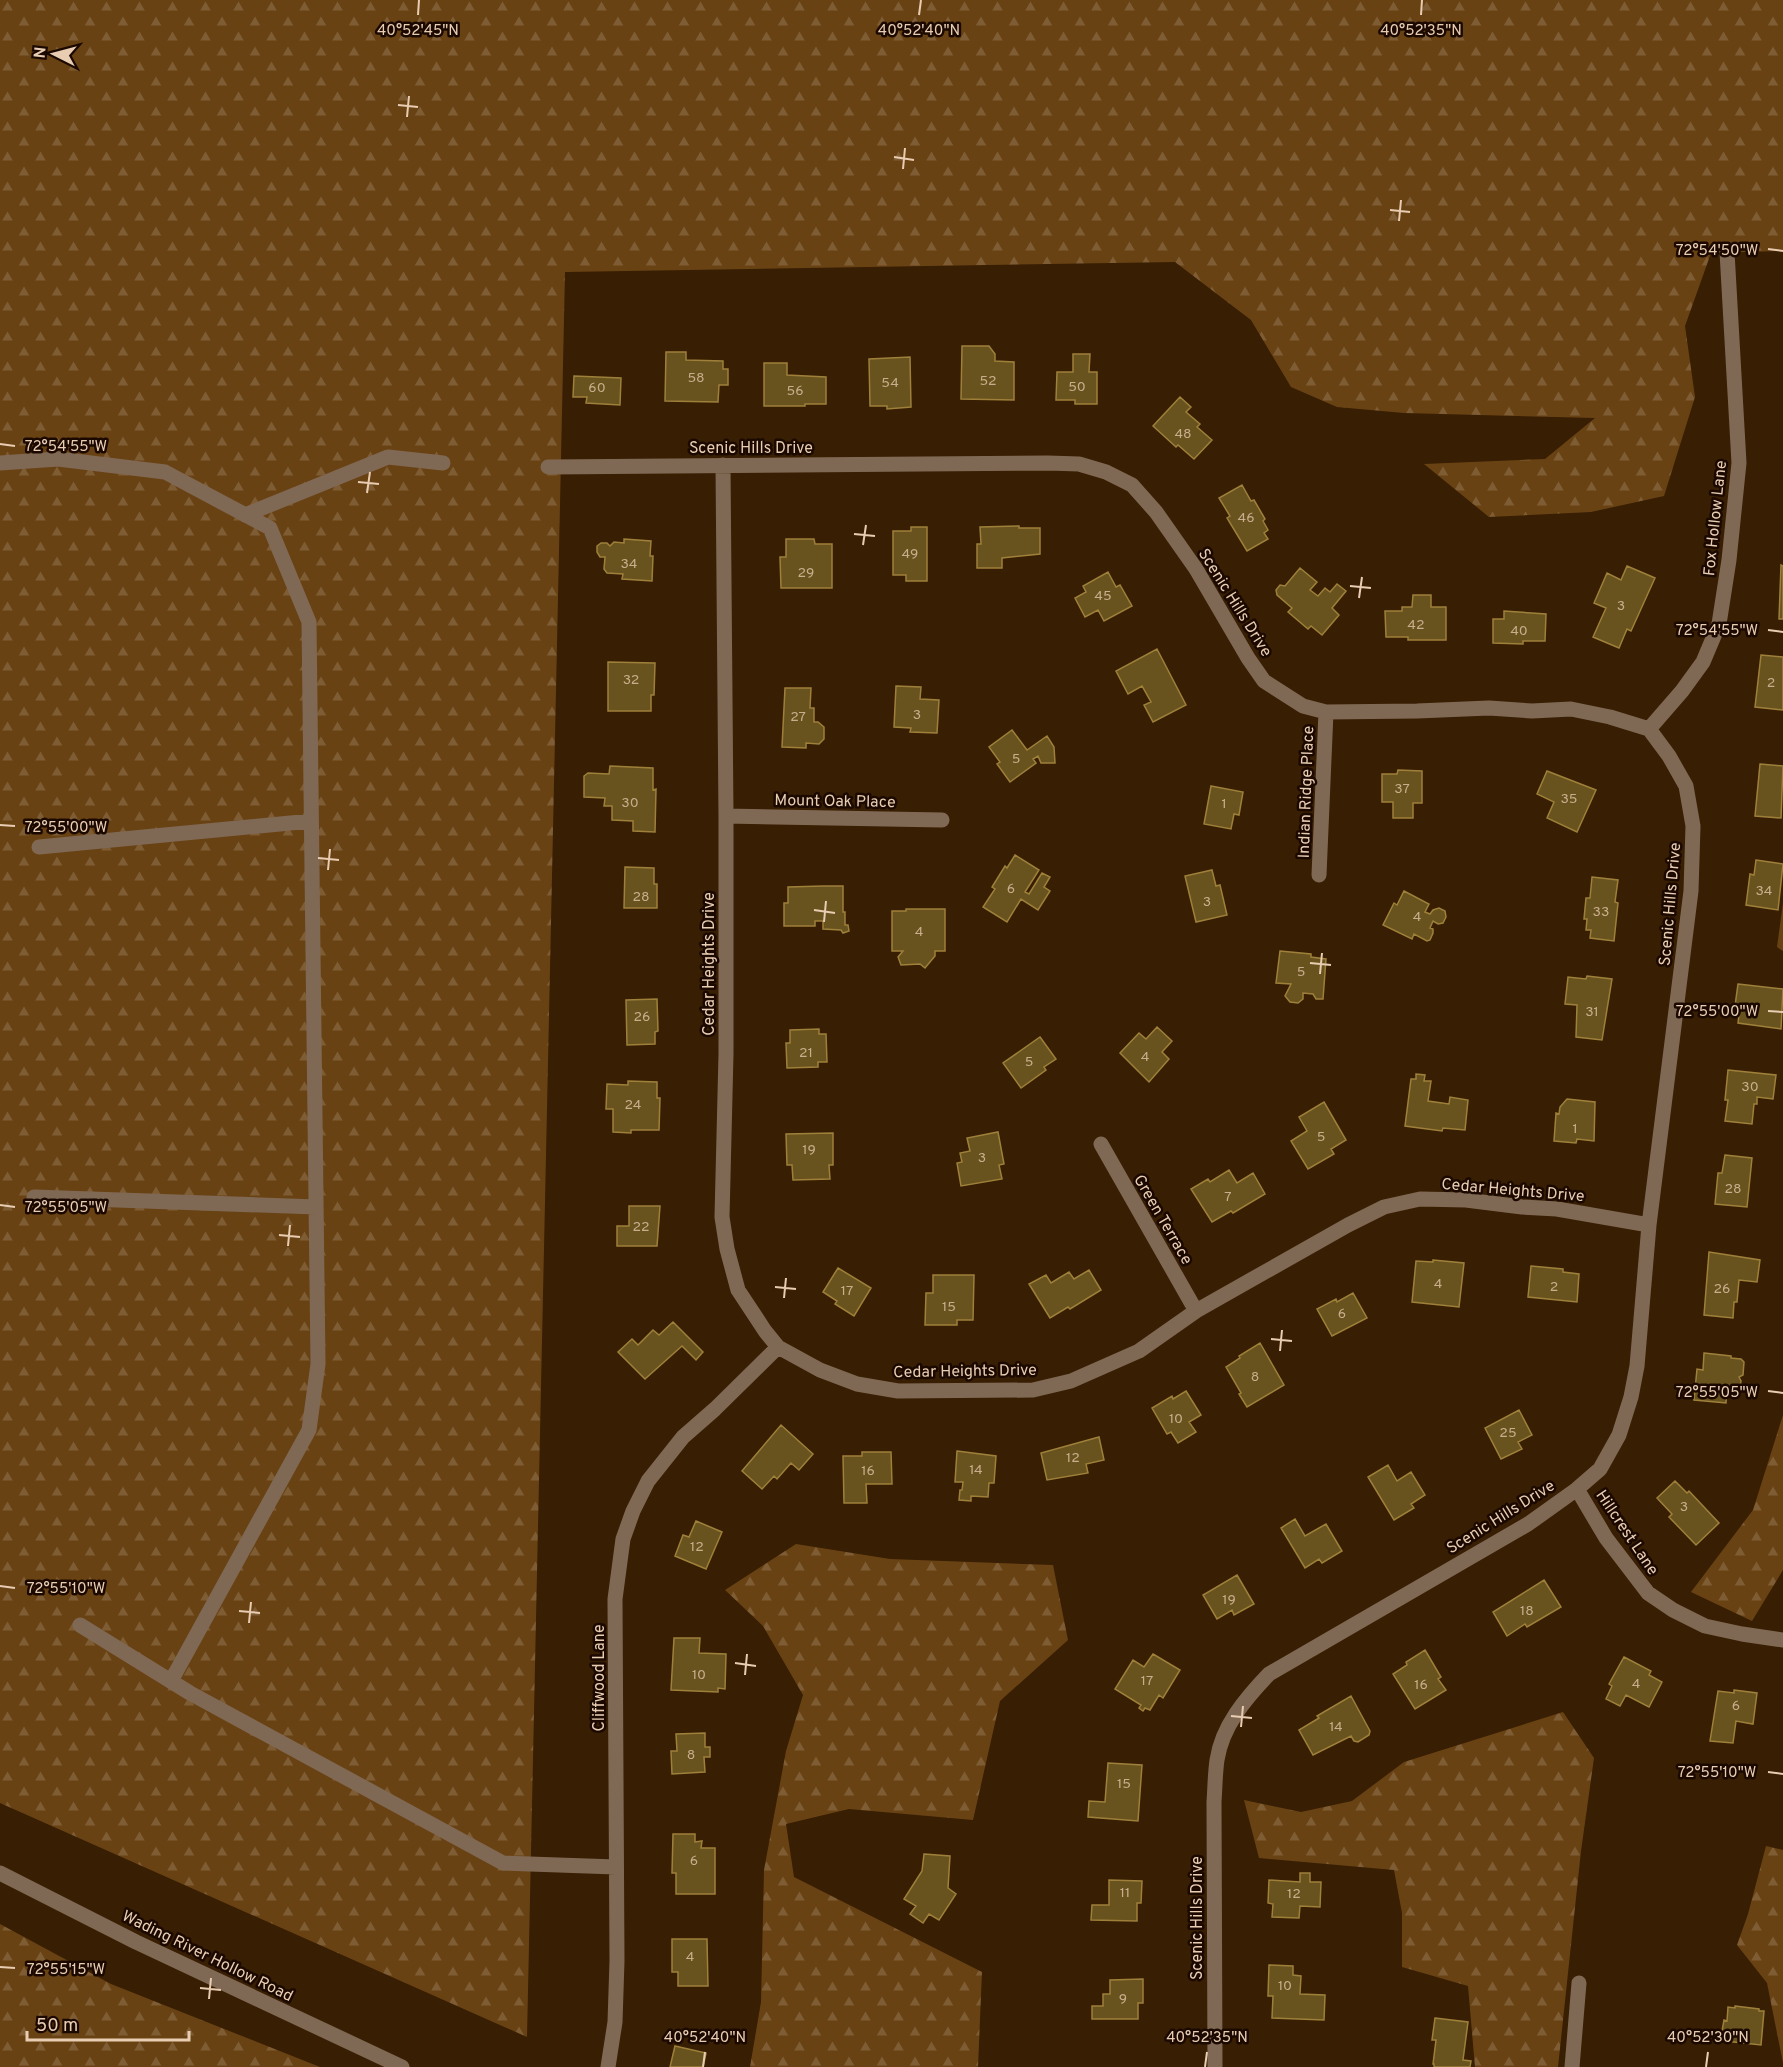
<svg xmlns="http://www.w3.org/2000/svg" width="1783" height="2067" viewBox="0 0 1783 2067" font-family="Overpass,sans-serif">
<defs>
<pattern id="forest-firs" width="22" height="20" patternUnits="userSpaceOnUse" patternTransform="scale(1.5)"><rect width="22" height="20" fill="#694214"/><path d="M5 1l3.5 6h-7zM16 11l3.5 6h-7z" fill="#7e5c34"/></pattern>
</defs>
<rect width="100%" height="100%" fill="#381e02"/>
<path fill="url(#forest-firs)" d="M0,0H1783V251L1711,253L1685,326L1695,397L1664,496L1591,512L1489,517L1424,464L1545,459L1595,418L1404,413L1337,407L1291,387L1251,320L1175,262L565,272L527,2037L0,1803Z
M1783,903V951L1777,947Z
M1783,1415V1570L1752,1621L1691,1592L1753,1510Z
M796,1544L890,1559L1053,1565L1068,1640L1000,1701L973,1820L849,1809L786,1824L794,1877L982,1972L978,2067H750L761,2002L764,1870L786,1751L803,1695L763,1626L725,1590Z
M1563,1712L1594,1758L1581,1851L1558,2067H1475L1468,1986L1402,1967V1913L1394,1870L1259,1858L1244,1800L1301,1812L1352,1801L1404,1762Z
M1766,1846L1783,1850V2063L1767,1983L1737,1945L1748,1914Z
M0,1924L111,1984L320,2067H0Z"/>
<path fill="#68521d" stroke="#9e803b" stroke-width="1.5" d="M962,346H989L995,354V361L1014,362V400L961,399Z
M666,352H686V360L723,361V369H728V385H719L718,402L665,401Z
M1073,354H1090L1089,372H1097V404H1075V400H1056L1057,372H1073Z
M910,357L911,407L887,409V406H870L869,359Z
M764,363H787V375L826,377V404H805V406H764Z
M574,376L621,378L620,405L586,403L587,397H573Z
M1180,397L1191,407L1186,412L1200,424L1197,427L1212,440L1194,459L1178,445L1176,447L1153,426Z
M1242,485L1251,501L1254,500L1265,519L1263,521L1268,530L1264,533L1268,539L1247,551L1227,518L1230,516L1219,498Z
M1019,526V528H1040V554L1002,558V568H977V544H981L980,527Z
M911,527H927V581H906V575H893V531H911Z
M624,539L651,541L650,556H653L652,581L622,579L623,574L607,573L604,569L605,557H600L597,552V546L601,543H607L610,546L614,542L624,543Z
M786,539H814L815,544H832V588H781L780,557H786Z
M1781,565L1783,566V619H1779Z
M1627,566L1655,578L1631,631L1627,629L1619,648L1593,637L1606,608L1594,603L1607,573L1621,580Z
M1300,568L1317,582L1310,590L1318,596L1325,588L1330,592L1337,584L1346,591L1332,608L1339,615L1322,635L1311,626L1308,629L1288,612L1292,608L1277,595L1276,590L1280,585L1285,586Z
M1108,572L1116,587L1120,585L1132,606L1104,621L1098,610L1085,617L1075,598L1086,592L1083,586Z
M1413,595H1431V607H1446V640H1408V637H1386L1385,611H1402V607H1412Z
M1504,611L1546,614L1545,641H1523V644L1493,643V619H1504Z
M1157,649L1186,705L1153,722L1144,705L1151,702L1142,686L1128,694L1116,671Z
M1761,655L1783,657V710L1755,707Z
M608,662L655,663L654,695H651V711H608Z
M896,686L921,687L920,699L939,700L937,733L910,732L911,728L894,727Z
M785,688H811L810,708H814V722H818L824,727V739L819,744L806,743V748L782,747Z
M1012,730L1027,750L1047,736L1054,747L1055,763H1041L1038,756L1033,759L1036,763L1010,782L997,764L1000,762L989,747Z
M1760,764L1783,766L1781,818L1755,816Z
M610,766L653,768V790L656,789L655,832L633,831V821L612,820V806H604L605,798L584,797V776L588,773L609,774Z
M1398,770L1422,771V803H1413V818H1393V802H1382V774H1397Z
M1547,771L1596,790L1577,832L1547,818L1554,802L1537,794Z
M1211,786L1243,792L1239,815L1234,814L1231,829L1204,824Z
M1015,855L1039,870L1025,892L1029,894L1042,873L1050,877L1044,887L1050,891L1038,910L1021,899L1007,922L983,907L995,889L992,887L1005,866L1007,868Z
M1756,860L1783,864L1778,910L1746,905L1750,874L1754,875Z
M625,867L654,868V884H657V908H624Z
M1212,870L1216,886L1220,885L1227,915L1196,922L1185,876Z
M1592,877L1618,880L1615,902L1618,903L1614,941L1590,938L1591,930H1586L1587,919H1584L1586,898H1590Z
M823,886H843V912H845V925H848L849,931L843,933L841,930L823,929V921H815V926H784V903H788V887Z
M1404,891L1429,904L1425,912L1430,914L1433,910L1439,908L1445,911L1446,917L1443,923L1438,924L1433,921L1430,928L1433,929V933L1430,940L1427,941L1414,934L1412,939L1383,925L1394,903L1397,905Z
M906,909H945V951H935V956L925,968L920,964L901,965L898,957L903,951H892V911H906Z
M1280,951L1311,954V957L1326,959L1323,999H1316L1313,994L1303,993V999L1298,1003L1290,1002L1285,996L1291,984L1276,983Z
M1587,976L1612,979L1602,1040L1576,1037L1577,1005L1565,1004L1568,977L1586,979Z
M1738,984L1783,989L1781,1029L1738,1023L1740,1007L1735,1006Z
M657,999L658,1031L655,1032V1044L627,1045L626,1000Z
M1157,1027L1172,1041L1162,1052L1169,1059L1149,1082L1120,1053L1139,1033L1146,1039Z
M819,1029V1034H826L827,1062H818V1067L787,1068L786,1043H790V1030Z
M1040,1037L1056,1059L1044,1067L1046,1070L1021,1088L1003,1063Z
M1728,1070L1776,1075L1773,1099L1757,1097V1104H1754L1752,1124L1725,1121L1728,1100H1725Z
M1416,1074L1425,1075L1424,1081H1431L1428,1101L1449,1104L1450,1097L1468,1100L1465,1130L1443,1128L1442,1131L1405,1126L1411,1079H1416Z
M628,1081L657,1082V1098H660L659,1130H631V1133L613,1132V1109H606L607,1084L628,1085Z
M1567,1099L1595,1102L1594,1141L1577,1139L1576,1143L1554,1141L1556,1113L1559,1114L1560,1107Z
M1324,1102L1346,1140L1331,1149L1334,1154L1308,1169L1291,1141L1307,1131L1299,1117Z
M998,1132L1004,1164L999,1165L1002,1179L961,1186L957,1163L962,1162L960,1153L970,1151L967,1138Z
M833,1133V1165H829L830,1179L793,1180L792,1165H787L786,1134Z
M1725,1155L1752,1158L1747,1207L1715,1204L1718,1173H1722Z
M1229,1170L1237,1183L1253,1173L1265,1194L1233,1213L1231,1211L1212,1222L1191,1189L1208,1179L1210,1182Z
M629,1206H660L657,1246H617V1226H629Z
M1709,1252L1760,1260L1757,1282L1739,1280L1737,1302H1734L1733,1318L1704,1315Z
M1433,1260L1464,1263L1459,1307L1412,1302L1416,1261L1433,1262Z
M1531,1266L1563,1269V1272L1579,1274L1577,1302L1528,1297Z
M838,1268L871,1288L854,1316L835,1304L837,1301L823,1292Z
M1089,1270L1101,1290L1070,1309L1068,1307L1050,1318L1029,1284L1046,1275L1051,1283L1069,1272L1074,1279Z
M933,1275H974L973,1320H957V1325H925L926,1293H933Z
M1353,1293L1367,1318L1332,1336L1317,1309L1336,1299L1337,1302Z
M673,1322L703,1352L696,1360L682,1346L645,1379L618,1352L632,1339L638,1345L653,1330L659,1335Z
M1260,1343L1284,1385L1247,1407L1239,1394L1241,1393L1226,1367L1240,1358L1239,1356Z
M1704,1353L1731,1356V1358L1741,1359L1744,1362L1743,1375L1739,1377L1741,1381L1740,1389L1738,1392L1727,1390L1726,1403L1694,1400L1697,1369L1703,1370Z
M1186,1391L1201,1415L1189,1422L1196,1432L1178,1443L1171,1432L1167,1434L1152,1408L1172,1396L1173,1399Z
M1519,1410L1532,1435L1518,1442L1522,1449L1501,1459L1485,1428Z
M781,1425L813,1454L799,1470L791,1463L777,1479L774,1476L762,1489L742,1471Z
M1099,1437L1104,1460L1086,1464L1088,1473L1047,1480L1041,1453Z
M957,1451L996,1456L994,1483H989L988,1497L971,1496V1501L959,1500L960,1490H962L963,1482H955Z
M862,1452H891L892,1484H866L867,1503H844L843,1456H862Z
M1388,1465L1397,1481L1411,1472L1425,1495L1411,1504L1414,1508L1394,1520L1368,1477Z
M1675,1481L1687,1493L1689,1491L1719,1523L1696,1545L1669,1517L1672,1514L1657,1498Z
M1295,1519L1305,1536L1326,1524L1342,1551L1322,1563L1319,1559L1305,1568L1281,1528Z
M696,1521L722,1532L706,1569L675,1556L683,1535L689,1537Z
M1237,1575L1254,1604L1234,1615L1232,1610L1217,1619L1203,1595Z
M1544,1580L1561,1607L1527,1627L1525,1624L1507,1636L1493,1612Z
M674,1638H700L699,1653L726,1654L725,1689L718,1688V1692L671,1690Z
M1425,1650L1441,1677L1438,1679L1446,1690L1415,1709L1393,1674L1407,1665L1406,1662Z
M1153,1654L1180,1670L1163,1698L1159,1695L1150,1710L1145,1708L1143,1711L1139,1708L1141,1705L1115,1689L1133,1660L1144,1667Z
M1624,1657L1651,1671L1649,1675L1662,1682L1649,1707L1626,1695L1620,1706L1606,1699L1612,1686L1609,1684Z
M1734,1690L1757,1693L1753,1724L1736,1721L1733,1743L1710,1741L1718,1691L1734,1693Z
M1351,1696L1370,1731L1369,1735L1358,1742L1354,1741L1351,1736L1313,1755L1299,1730L1319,1718L1317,1716Z
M705,1733V1747H710V1757H704L705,1772L672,1774L671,1751H677L676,1734Z
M1108,1763L1142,1765L1138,1821L1088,1817L1089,1801L1105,1802Z
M673,1834H695V1842L702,1841L701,1848H715V1894H676V1873H672Z
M924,1854L950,1856L948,1888L956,1894L939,1920L929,1914L923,1923L910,1914L916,1906L904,1899L922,1871Z
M1300,1873H1310V1882H1321L1320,1907L1300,1906L1299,1918L1272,1917L1273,1904L1268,1903L1269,1880L1300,1882Z
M1109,1880L1142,1881L1141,1903H1137V1921L1091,1920L1092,1905H1109Z
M672,1939H707L708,1986H678V1972H672Z
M1269,1965L1293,1966V1975L1301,1976L1300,1994L1325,1995L1324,2020L1272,2018L1273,1996H1268Z
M1143,1979V2003H1138V2019H1092V2006H1103V1994H1110V1980Z
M1735,2006L1759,2009V2011H1764L1761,2045L1725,2041L1726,2032L1722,2031L1724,2020L1727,2021L1728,2007L1735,2008Z
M1435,2018L1468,2022L1463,2060L1471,2061L1470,2067H1434V2064H1433L1436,2040H1432Z
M675,2046L706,2053L703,2067H670Z"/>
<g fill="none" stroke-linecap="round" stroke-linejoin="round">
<path stroke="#806954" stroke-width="15" d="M0,463L58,459L165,472L270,528L309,622L318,1364L309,1430L171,1681
M723,465L726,816V1054L722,1217L727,1249L738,1290L765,1331L778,1347L820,1370L857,1384L898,1391L1033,1390L1071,1381L1139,1351L1196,1311L1348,1225L1384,1207L1420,1199L1466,1200L1522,1207L1557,1209L1649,1225
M548,467L1048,463L1079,464L1106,472L1132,485L1156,512L1196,569L1248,658L1264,681L1303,706L1326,712L1417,711L1489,708L1532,711L1571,709L1610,717L1649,729L1669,756L1686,786L1693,826L1691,891L1649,1225L1637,1366L1631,1397L1619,1435L1600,1469L1577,1489L1528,1524L1269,1674C1246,1698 1222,1726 1217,1760C1215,1774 1215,1788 1214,1802L1215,2067
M245,515L388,457L443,463
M1649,729L1682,691L1703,662L1719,624L1729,560L1739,463L1727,252
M726,816L942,820
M39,847L311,821
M1319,875L1326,712
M1101,1144L1196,1311
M34,1197L316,1207
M1577,1489L1606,1538L1648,1593L1673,1610L1705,1626L1742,1634L1783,1640
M80,1625L190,1693L503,1863L616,1867
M0,1873L136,1942L402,2067
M608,2067L615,2022L617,1961L615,1599L623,1539L633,1511L648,1481L683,1437L715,1409L778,1347
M1572,2067L1579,1983"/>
</g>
<path fill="none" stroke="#e9cdb3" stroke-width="2" d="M418,15L419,0M919,15L921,0M1421,15L1422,0M398,105L418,107M407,117L409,96M894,157L914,160M903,169L905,148M1390,210L1410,212M1399,221L1401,200M1768,249L1783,251M0,444L15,446M358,482L379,484M367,493L370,472M854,534L875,536M863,545L866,525M1350,586L1371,588M1359,598L1362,577M1768,630L1783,632M0,825L15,826M318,858L339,860M328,870L330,849M814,910L835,913M824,922L826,901M1310,963L1331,965M1320,974L1322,953M1768,1011L1783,1012M0,1205L15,1207M279,1235L300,1237M288,1246L290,1225M775,1287L796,1289M784,1298L786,1278M1271,1339L1292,1341M1280,1351L1282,1330M1768,1391L1783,1393M0,1586L15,1588M239,1611L260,1613M249,1623L251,1602M735,1663L756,1666M745,1675L747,1654M1231,1716L1252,1718M1241,1727L1243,1706M1768,1772L1783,1774M0,1967L15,1968M200,1988L221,1990M209,1999L211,1978M703,2067L705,2052M1205,2067L1207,2052M1706,2067L1708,2052"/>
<g text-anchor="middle" stroke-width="5" stroke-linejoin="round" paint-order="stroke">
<g font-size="14" fill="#c9ae8e">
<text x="696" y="382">58</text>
<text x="988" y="385">52</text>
<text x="890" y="387">54</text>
<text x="1077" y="391">50</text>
<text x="597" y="392">60</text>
<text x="795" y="395">56</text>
<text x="1183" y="438">48</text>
<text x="1246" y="522">46</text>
<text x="910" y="558">49</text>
<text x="629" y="568">34</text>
<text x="806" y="577">29</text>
<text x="1103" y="600">45</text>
<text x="1621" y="610">3</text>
<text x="1416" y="629">42</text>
<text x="1519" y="635">40</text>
<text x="631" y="684">32</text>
<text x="1771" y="687">2</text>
<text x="917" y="719">3</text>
<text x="798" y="721">27</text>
<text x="1016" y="763">5</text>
<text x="1402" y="793">37</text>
<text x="1569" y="803">35</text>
<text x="630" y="807">30</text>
<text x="1224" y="808">1</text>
<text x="1011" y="893">6</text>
<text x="1764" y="895">34</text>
<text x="641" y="901">28</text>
<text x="1207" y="906">3</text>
<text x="1601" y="916">33</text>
<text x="1417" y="921">4</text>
<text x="919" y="936">4</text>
<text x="1301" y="976">5</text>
<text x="1592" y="1016">31</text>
<text x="642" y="1021">26</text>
<text x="806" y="1057">21</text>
<text x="1145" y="1061">4</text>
<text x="1029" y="1066">5</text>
<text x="1750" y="1091">30</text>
<text x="633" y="1109">24</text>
<text x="1575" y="1133">1</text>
<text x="1321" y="1141">5</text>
<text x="809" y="1154">19</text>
<text x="982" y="1162">3</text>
<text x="1733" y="1193">28</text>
<text x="1228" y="1201">7</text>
<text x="641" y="1231">22</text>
<text x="1438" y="1288">4</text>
<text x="1554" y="1291">2</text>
<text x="1722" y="1293">26</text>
<text x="847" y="1295">17</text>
<text x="949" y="1311">15</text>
<text x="1342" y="1318">6</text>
<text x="1255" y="1381">8</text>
<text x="1176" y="1423">10</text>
<text x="1508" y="1437">25</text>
<text x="1073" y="1462">12</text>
<text x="976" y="1474">14</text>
<text x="868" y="1475">16</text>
<text x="1684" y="1511">3</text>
<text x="697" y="1551">12</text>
<text x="1229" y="1604">19</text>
<text x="1527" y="1615">18</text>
<text x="699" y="1679">10</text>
<text x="1147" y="1685">17</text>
<text x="1636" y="1688">4</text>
<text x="1421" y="1689">16</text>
<text x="1736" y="1710">6</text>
<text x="1336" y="1731">14</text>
<text x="691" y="1759">8</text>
<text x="1124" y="1788">15</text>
<text x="694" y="1865">6</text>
<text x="1125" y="1897">11</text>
<text x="1294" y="1898">12</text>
<text x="690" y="1961">4</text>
<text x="1285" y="1990">10</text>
<text x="1123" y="2003">9</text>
</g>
<g font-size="16" fill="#e9cdb3" stroke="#1b0900">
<text x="751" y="453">Scenic Hills Drive</text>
<text transform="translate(1714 518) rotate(-84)" y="6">Fox Hollow Lane</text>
<text transform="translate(1236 602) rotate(58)" y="6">Scenic Hills Drive</text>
<text transform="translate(1305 792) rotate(-88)" y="6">Indian Ridge Place</text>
<text transform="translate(835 800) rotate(1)" y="6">Mount Oak Place</text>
<text transform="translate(1669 904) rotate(-85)" y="6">Scenic Hills Drive</text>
<text transform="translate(708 964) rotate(-90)" y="6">Cedar Heights Drive</text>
<text transform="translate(1513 1189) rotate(5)" y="6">Cedar Heights Drive</text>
<text transform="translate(1164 1219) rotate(60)" y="6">Green Terrace</text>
<text transform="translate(965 1370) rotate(-1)" y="6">Cedar Heights Drive</text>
<text transform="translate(1500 1516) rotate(-32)" y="6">Scenic Hills Drive</text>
<text transform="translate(1628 1532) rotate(56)" y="6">Hillcrest Lane</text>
<text transform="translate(598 1678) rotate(-90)" y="6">Cliffwood Lane</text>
<text transform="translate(1196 1918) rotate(-90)" y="6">Scenic Hills Drive</text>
<text transform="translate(208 1955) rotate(26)" y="6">Wading River Hollow Road</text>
</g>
</g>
<g font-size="15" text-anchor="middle" fill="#e9cdb3" stroke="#1b0900" stroke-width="5" stroke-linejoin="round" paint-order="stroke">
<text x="418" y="35">40°52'45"N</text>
<text x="919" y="35">40°52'40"N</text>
<text x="1421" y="35">40°52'35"N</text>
<text x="1717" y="255">72°54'50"W</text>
<text x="66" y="451">72°54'55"W</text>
<text x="1717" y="635">72°54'55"W</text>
<text x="66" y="832">72°55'00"W</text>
<text x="1717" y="1016">72°55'00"W</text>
<text x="66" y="1212">72°55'05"W</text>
<text x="1717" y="1397">72°55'05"W</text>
<text x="66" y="1593">72°55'10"W</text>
<text x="1717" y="1777">72°55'10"W</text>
<text x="66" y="1974">72°55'15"W</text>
<text x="705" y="2042">40°52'40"N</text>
<text x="1207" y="2042">40°52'35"N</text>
<text x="1708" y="2042">40°52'30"N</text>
</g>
<g transform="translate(54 54) rotate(276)" stroke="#1b0900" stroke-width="4.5" paint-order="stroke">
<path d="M0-4.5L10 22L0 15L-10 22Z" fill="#e9cdb3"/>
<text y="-9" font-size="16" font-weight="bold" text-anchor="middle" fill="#e9cdb3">N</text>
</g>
<path d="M27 2031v9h162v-9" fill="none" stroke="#e9cdb3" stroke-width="3"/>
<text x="36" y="2031" font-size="18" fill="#e9cdb3" stroke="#1b0900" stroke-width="4.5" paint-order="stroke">50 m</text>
</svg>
